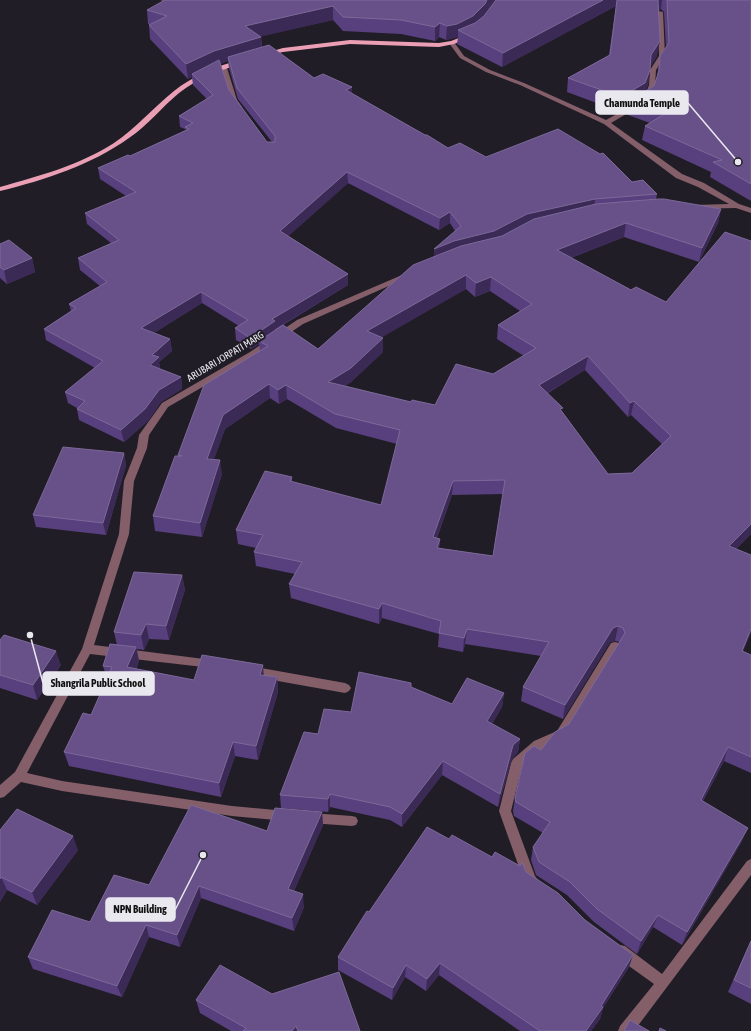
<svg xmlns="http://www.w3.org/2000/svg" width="751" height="1031" viewBox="0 0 751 1031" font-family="'Asap Condensed',sans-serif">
<rect width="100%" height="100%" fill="#211d27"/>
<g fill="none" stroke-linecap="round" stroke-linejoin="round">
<path fill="#845f69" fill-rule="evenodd" d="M160,0H170L167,2Z
M658,11L663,12L665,56L656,70L655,85L650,100L611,123L682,174L704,183L739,204L751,208V213L736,208L691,209V205H694L729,204L698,187L676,178L604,124L520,85L486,72L460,58L449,43L454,42L464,56L490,70L524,83L606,120L644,99L649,85L650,70L659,56Z
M224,66L227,68L237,100L242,107L241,108H237L231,100L221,68Z
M402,275H408L409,277L303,324L256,356L168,407L149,435L147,448L134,481L129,534L94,645L212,660L216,661L218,664L216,667L212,668L90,654L27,773L62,781L232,806L286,811L290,812L292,816L290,820L286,821L232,816L62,791L21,782L4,797L0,798V785L15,772L82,649L119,534L124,481L137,448L139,435L162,403L250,352L297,320Z
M615,642L619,643L621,646L565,737L542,749L522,766L511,811L535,876L540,883L539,887L534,889L525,884L499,811L511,763L513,759L534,741L557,731L611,643Z
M250,666L345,683L349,685L351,688L349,691L345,693L250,676L246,674L244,671L246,668Z
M310,813L352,816L356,817L358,821L356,825L352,826L310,823L306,822L304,818L306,814Z
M751,859V875L634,1031H618L620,1026L654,984L615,956L613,951L615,946L620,945L625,946L662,974L747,861Z"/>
<path fill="#ea9fb5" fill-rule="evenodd" d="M469,34L472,36L471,37L454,44L439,47L350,44L283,52L265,56L262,54L283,48L350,40L439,43L451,41Z
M240,60L242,61V63C220,71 198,78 179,93C162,107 148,125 129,138C91,165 45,180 0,191V187C39,176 80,165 114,143C136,128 153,108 174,91C193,76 216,66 240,60Z"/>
</g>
<path fill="#583f7d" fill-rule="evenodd" d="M496,0H751V201L710,177L711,172L642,140L645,126L650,123L628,115L629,105L618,111L567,92L568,78L609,55L616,6L502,67L457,44L458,37L446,40L439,37L435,41L401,34L343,31L333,20L261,36L262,47L314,78L352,94L448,148L486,157L632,182L657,194L656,199L721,209L718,223L699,262L624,237L571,258L631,290L666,302L751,241V534L736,549L751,555V632L743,651L751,655V773L724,761L703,801L742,841L682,945L653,927L637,954L594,922L567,895L536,875L531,860L533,847L543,833L514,816L513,811L515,798L541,750L569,724L620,642L615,641L610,642L563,719L521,701L523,687L541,656L465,644L463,652L438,647L439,634L382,618L379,624L291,598L289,584L295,574L256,566L254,552L256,548L238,544L236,530L292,477V482L381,505L397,444L336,428L287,399L279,404L270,398L225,429L214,459L222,474L202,537L155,531L153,516L178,456V455L260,351L259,344L251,349L236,340L235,328L239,326L202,303L154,333L170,339L172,351L159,362L160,369L181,377L182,389L161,402L148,421L124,442L79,420L77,409V408L68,403L65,392L95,368L46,340L44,329L71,311L69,304L100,286L80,270L78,258L111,243L87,224L85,213L126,196L100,179L98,168L130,156L186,130L185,129L180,127L179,116L207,99L193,85L192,77L188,79L150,39L149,25L150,24H148L147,10ZM661,9L664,12L666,47L660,56L657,76L654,86L645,91L648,85L650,67L657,56L658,10ZM228,61L229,68L238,99L272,142H267L229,90L220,64ZM348,183L439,230L450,223L455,231L434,257L318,349L283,325L348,285V274L288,236ZM466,289L475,297L490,291L520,311L498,325L497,339L524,356L493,374L435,405L411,402L345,386L351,382L383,352L381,337ZM585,370L628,417L631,415L662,444L632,473L608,474L562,412L548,393ZM503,494L493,556L439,548L440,539L437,538L452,495Z
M0,244L32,258L35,272L7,284L0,278Z
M124,453L126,465L106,535L36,527L33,515Z
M182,575L185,590L169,640L149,639L144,650L137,649L139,661L136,669L194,680L264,676L277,677L278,692L258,760L235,756L221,797L69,766L64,752L91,715L107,679L103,666L117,645L114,632Z
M0,640L61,665L37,700L0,688Z
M411,687L452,704L504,693L502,707L492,724L520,739L518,752L512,759L498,807L442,775L402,827L390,820L330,807L328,812L281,808L280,795L318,734L351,712Z
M322,812L323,825L294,891L304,907L294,931L201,898L180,947L149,937L122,997L33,969L28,957L90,922L149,885L267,831Z
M0,830L78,850L37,905L7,890L0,902Z
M449,839L492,857L526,872L585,920L633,955L629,967L603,1008L600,1019L591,1031H520L439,975L426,991L405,977L392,1000L338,970V957L369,912Z
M751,940V1004L728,992Z
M272,994L360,1031H231L200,1013L196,1000Z"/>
<path fill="#3b2a55" d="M487,0H496L484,18L472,30H458V37L446,40L447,26Z
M603,0H617L616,6L502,67L503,53Z
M657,0H662L661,9L656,12Z
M333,6V20L246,40L245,26Z
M440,23L439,37L435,41V27Z
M261,37L262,51L228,57V61L192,74V77L188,79L186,64L214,51Z
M660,41L657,56L649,69L651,55Z
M650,70L648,85L643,98L630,100L629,105L618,111L621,97Z
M352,87V98L346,90Z
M347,172L348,183L281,243L280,231Z
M595,199L594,211L434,261V249L454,241L527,214Z
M721,209L718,223L699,262L702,248Z
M450,212V223L439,230L440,218Z
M626,223L624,237L555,264L557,250Z
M32,258L35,272L7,284L4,270Z
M348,274V285L275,329L276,333L259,341V344L251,349L250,338L272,319Z
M466,275V289L367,346V331Z
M491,277L490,291L475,297L476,283Z
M201,292L202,303L143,340L141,328Z
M383,338V352L351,382L328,396V382Z
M170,339L172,351L159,362L160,369L152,377L150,365L152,355Z
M588,356L585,370L537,399L539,385Z
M181,377L182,389L161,402L148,421L124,442L121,430L159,390Z
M269,384L270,398L225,429L209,473L207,459L223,415Z
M286,385L287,399L279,404L278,390Z
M634,401L631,415L628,417L630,403Z
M124,453L126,465L106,535L103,523Z
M220,460L222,474L202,537L200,523Z
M453,481L452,495L432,551L433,537Z
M751,524V534L725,560L729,546Z
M440,539L439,553L437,548Z
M182,575L185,590L169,640L166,626Z
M382,603V618L379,624V609Z
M146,624L149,639L144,650L141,635Z
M618,626L615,641L610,642L563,719L565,705L613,628Z
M467,629L465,644L463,652L464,638Z
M751,629V632L737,665L742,651Z
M136,647L139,661L130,682L127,667Z
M56,651L61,665L37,700L33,685Z
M263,665L264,680L260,675Z
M277,677L278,692L258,760L256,746Z
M504,693L502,707L486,734L487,721Z
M520,739L518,752L512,759L498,807L500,794L513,745Z
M233,742L235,756L221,797L219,783Z
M728,747L724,761L696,813L701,800Z
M443,761L442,775L402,827V814Z
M330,794V807L328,812V799Z
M322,812L323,825L289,902L288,889Z
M748,828L742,841L682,945L687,932Z
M73,836L78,850L37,905L32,892Z
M1,877L7,890L0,902V879Z
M199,886L201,898L180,947L177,935Z
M303,894L304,907L294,931L292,918Z
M658,915L653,927L637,954L641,941Z
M146,925L149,937L122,997L117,986Z
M633,955L629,967L603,1008L600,1019L591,1031H586Z
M440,963L439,975L426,991L427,979Z
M406,965L405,977L392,1000L393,988Z
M296,1026L297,1031H292Z"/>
<path fill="#685189" stroke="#7c6999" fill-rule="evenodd" d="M165,0H487L485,4L473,16L457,24L447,26L440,23L435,27L401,20L343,17L333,6L245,26L261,37L214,51L186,64L149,25L167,16L147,10Z
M496,0H603L503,53L458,30L475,23L484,16Z
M617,0H658L660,41L651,55L650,70L645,83L621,97L568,78L610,55Z
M667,0H751V184L713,162L722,160L645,126L666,113L630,100L654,86L659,71L660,56L669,43Z
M269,45L314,78L323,74L352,87L346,90L425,135H427L448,148L460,143L486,157L558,129L600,154L603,153L632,182L643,180L657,194L595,199L527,214L494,231L454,241L434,249L461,226L450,212L440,218L347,172L280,231L348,274L272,319L275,321L250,338L235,328L248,320L201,292L141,328L170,339L152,355L159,357L150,365L181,377L159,390L145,409L121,430L77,409L85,401L65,392L103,361L44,329L76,308L69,304L107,282L78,258L119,240L85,213L136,192L98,168L128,155L130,156L189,129L185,127L193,123L179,116L213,95L192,74L219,60L229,90L267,142H275V136L237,88L228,57Z
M658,199H664L721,209L702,248L626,223L557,250L631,290L636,287L666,302L725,232L751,241V524L729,546L751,555V629L742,651L751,655V757L728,747L701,800L748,828L687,932L658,915L641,941L597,909L570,882L539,862L533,847L550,822L516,802L515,798L525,753L534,746L541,750L555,732L569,724L625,633L623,628L618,626L613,628L565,705L523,687L549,642L467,629L464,638L439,633L441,621L382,603L379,609L289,584L302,562L254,552L263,535L236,530L265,471L292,477L290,481L381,505L400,430L335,414L286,385L278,390L269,384L223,415L207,459L220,460L200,523L153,516L175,456H182L178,455L204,385L268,346L259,341L283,325L318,349L413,265L461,246L502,236L534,219L596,204ZM466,275L476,283L491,277L532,304L498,325L536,348L493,374L456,364L435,405L412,400L411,402L328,382L351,368L383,338L367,331ZM588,356L630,403L634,401L671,436L632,473L608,474L560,409L563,408L539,385ZM505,480L493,556L437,548L440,539L433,537L453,481Z
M9,240L32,258L4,270L0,267V244Z
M63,447L124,453L103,523L33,515Z
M134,572L182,575L166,626L146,624L141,635L114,632Z
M4,635L56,651L33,685L0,675V640Z
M110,644L136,647L127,667L194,680L202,655L263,665L260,675L277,677L256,746L233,742L219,783L64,752L83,713L91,715L112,667L103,666Z
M359,672L411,683V687L452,704L467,678L504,693L487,721L520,739L513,745L500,794L443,761L402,814L390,807L330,794L328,799L280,795L304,732L318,734L324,709L351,712Z
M191,805L267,831L275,808L322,812L288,889L303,894L292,918L199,886L177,935L146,925L117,986L28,957L52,910L90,922L114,875L149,885Z
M17,809L73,836L32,892L1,877L0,879V830Z
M427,827L449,839L452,835L492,857L495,852L520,866L522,862L526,872L558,893L585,920L633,955L601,1006L603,1007L586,1031H540L440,963L427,979L406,965L393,988L338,957L367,911L369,912Z
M751,941V988L734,980Z
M220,965L272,994L339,972L360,1031H298L296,1026L292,1031H243L246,1028L196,1000Z
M630,1020L649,1031H624Z
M660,1028L666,1031H659Z"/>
<g text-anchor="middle" stroke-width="4" stroke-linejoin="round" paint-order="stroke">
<g font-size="10" fill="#eae8ef" stroke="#211d27">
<text transform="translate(225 356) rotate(-31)" y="4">ARUBARI JORPATI MARG</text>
</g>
</g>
<path fill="none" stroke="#eae8ef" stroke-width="1.5" d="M738 162L688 103M30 635L43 683M203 855L175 910"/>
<g fill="#eae8ef" stroke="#211d27" stroke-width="1.5">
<circle cx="738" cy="162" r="4"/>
<circle cx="30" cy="635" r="4"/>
<circle cx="203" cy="855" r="4"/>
</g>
<g fill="#eae8ef" stroke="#eae8ef" stroke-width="1.5">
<rect x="596" y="91" width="92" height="23" rx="4"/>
<rect x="43" y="672" width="111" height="23" rx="4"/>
<rect x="106" y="898" width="69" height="23" rx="4"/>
</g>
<g font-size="11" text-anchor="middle" font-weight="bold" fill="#111">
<text x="642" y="107">Chamunda Temple</text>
<text x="98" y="687">Shangrila Public School</text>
<text x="140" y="913">NPN Building</text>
</g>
</svg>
